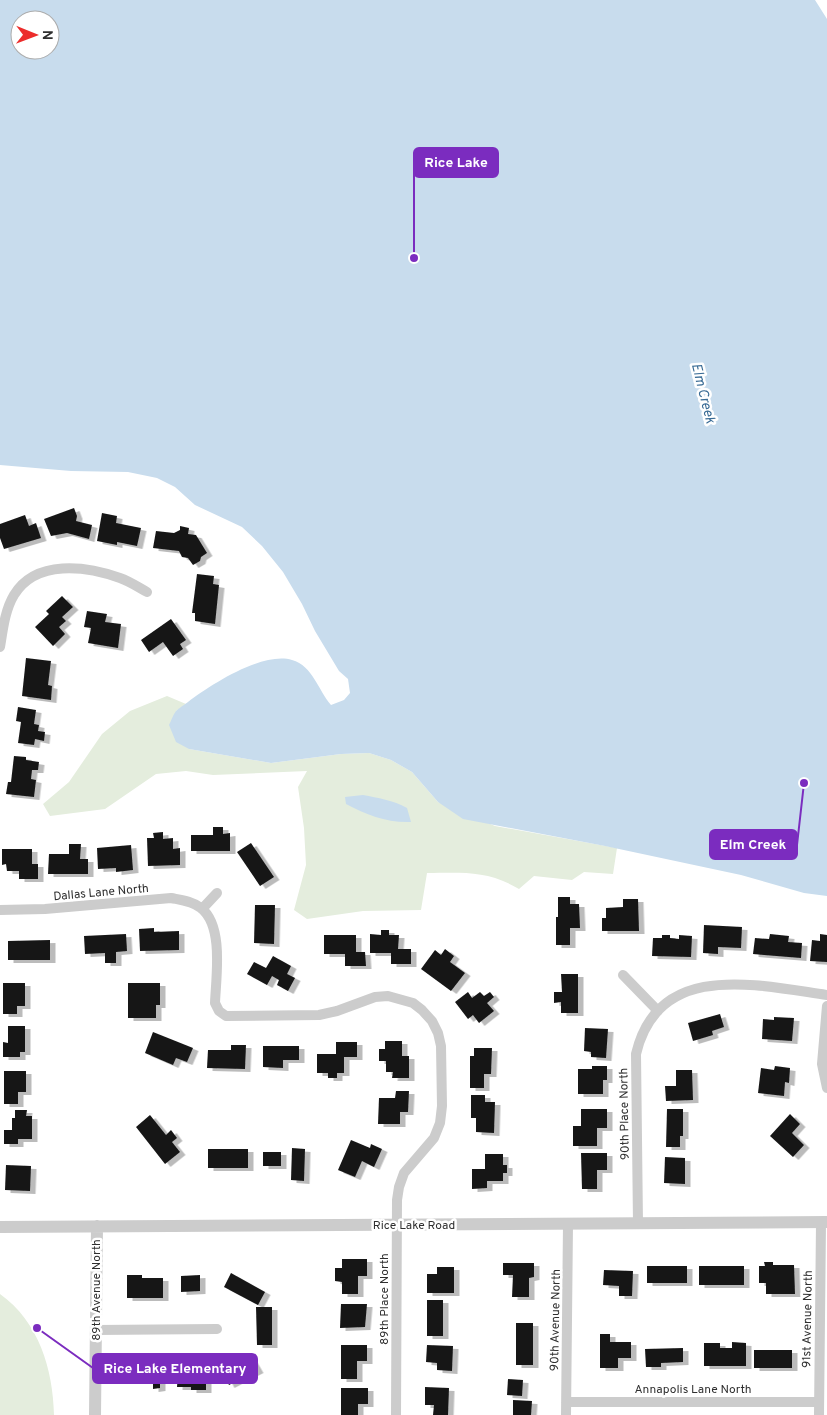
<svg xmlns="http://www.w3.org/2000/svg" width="827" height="1415" viewBox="0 0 827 1415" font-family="Overpass,sans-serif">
<defs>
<filter id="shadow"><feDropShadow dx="5.5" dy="3" stdDeviation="0" flood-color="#0004"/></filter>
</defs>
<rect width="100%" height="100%" fill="#fff"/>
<path fill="#e4eddd" d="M167,696L186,704L176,711L189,749L271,763L341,754L369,753L391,760L412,772L438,802L495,826L617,848L613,874L584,872L572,880L534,876L519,889C487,870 463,873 427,873L421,910L363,911L307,919L294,910L306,865L304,828L298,787L307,771L213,775L186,771L156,774L105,809L50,816L43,804L69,782L102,734L130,711Z
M0,1294C39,1322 53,1369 54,1415H0Z"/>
<path fill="#c8dced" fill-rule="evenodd" d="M0,0H815L827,19V896L804,893L741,875L605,846L463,819L438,802L412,772L391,760L369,753L341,754L271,763L189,749L176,742L169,725C171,721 173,715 176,711C179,708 184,705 188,702C210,685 263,651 292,660C313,666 318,690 331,705L344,700L350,693L348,679L339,671L315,631L302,604L283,572L262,546L242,527L195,505L175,487L157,478L128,472L71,471L0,465ZM20,20H50V50H20Z
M363,795C378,798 393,800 407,808L411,822C387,823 367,815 346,804L345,797Z"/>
<path fill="#161616" filter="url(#shadow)" d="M74,508L77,516L76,521L92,525L89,539L67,533L51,536L44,519Z
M102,513L117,516L116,523L141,528L137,546L117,542V545L97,541Z
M25,515L29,526L36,523L41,538L4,549L0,538V524Z
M180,526L189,528L188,534L196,535L207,553L201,557L200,561L193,565L188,558L182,557L179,551L153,548L156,531L174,533L180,530Z
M197,574L214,576L213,584L219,585L215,624L195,621V613H192Z
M62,596L73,607L62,617L66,621L59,627L65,634L53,646L35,627L49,614L46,611Z
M87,611L107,614L105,622L121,624L118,648L88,643L91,628L84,627Z
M171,619L186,640L180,644L183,649L173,656L163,642L149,652L141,640Z
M26,658L51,661L48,685L52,686L51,700L22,696Z
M18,707L36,710L34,724L39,725L38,731L45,732L44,741L35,739L34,745L18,743L21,722L16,721Z
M14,756L26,757V760L39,762L38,770H32L31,779L36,780L34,797L6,794L8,782H11Z
M213,827H223V834L230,833V851H191V835H213Z
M163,832V839L173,838V849L180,848V865L148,866L147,838H154L153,833Z
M251,843L274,877L260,886L237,852Z
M69,844H81L80,859H88V874H48L49,854H69Z
M131,845L133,870L116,872V868L98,869L97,848Z
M2,849H32V864H38V879H19V871H7L6,864L2,865Z
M558,897H570V904H579L580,928H570V945H556V917H558Z
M623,899H638L639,931H602V918H606V908L623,907Z
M255,905H275L274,944L254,943Z
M704,925L742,927L741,948L718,947V954L703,953Z
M154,928V932L179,931V950L140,951L139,929Z
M381,930H389V935H399L398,949H411V964H391V953H370V934L381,935Z
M126,934L127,951L116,952V963H105V953L85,954L84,936Z
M770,934L789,936L788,942L802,943L801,958L753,954L755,938L769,939Z
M820,934L827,935V962L810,961L812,940L820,941Z
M324,935H356V952H365L366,966H345V954H324Z
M662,935H670V938L679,939V935L692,936L691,957L652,956L653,938H662Z
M50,940V960H8V941Z
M445,949L454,956L450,962L465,973L451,991L421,969L435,950L441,955Z
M273,956L291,966L287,974L295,978L288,991L277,985L279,980L272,976L267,985L247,974L254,962L266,968Z
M561,974H578V1013H561V1002L554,1003V992H562Z
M3,983H25V1006H17V1014H3Z
M128,983H160V1005H156V1018H128Z
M468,992L472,998L480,992L484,996L490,992L494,997L487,1003L494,1011L479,1023L473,1015L468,1019L455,1002Z
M720,1014L724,1027L712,1031L713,1035L693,1041L688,1023Z
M774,1017L794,1018L792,1041L762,1039L763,1019L774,1020Z
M8,1026H25V1052H20V1057H3V1042L8,1043Z
M585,1028L608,1029L606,1058L591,1057V1052L584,1051Z
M153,1032L193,1048L187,1062L176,1058L173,1065L145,1053Z
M385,1041H402V1056H409V1078H392L393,1072H386V1061H379V1049H385Z
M336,1042H357V1057H344V1073H337V1078H328V1073H317V1054H336Z
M231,1045H246L245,1069L207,1068L208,1050H231Z
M263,1046H299V1060H283V1068L263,1067Z
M474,1048H492L491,1074H484V1088H470V1056H474Z
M592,1066H607V1080H603V1094H578V1069H592Z
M775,1066L790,1068L789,1083L785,1082L784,1096L758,1093L761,1068L774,1070Z
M676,1070H692L693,1100L666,1101L665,1086H676Z
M4,1071H26V1092H18V1104H4Z
M396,1091H409L408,1112H400V1124H378L379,1098H395Z
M471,1095H485V1102H495L494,1133L476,1132V1118H471Z
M581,1109H607V1128H597V1146H573V1126H581Z
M667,1109H683V1136H680V1147H666Z
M15,1110H27L26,1116H32V1139H18V1144H4V1130H12V1118H15Z
M790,1114L800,1124L792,1133L804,1145L793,1157L770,1136Z
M150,1115L166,1135L171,1130L177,1138L172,1142L180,1152L165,1164L136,1127Z
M351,1140L370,1148L371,1144L382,1149L374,1167L362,1161L355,1177L338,1170Z
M292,1148L305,1149L304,1181L291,1180Z
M208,1149H248V1168H208Z
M263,1152H281V1166H263Z
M581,1153H607V1170H597V1189H582Z
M485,1154H503V1165H507V1173H503V1181H487V1188L472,1189V1169H485Z
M665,1157L685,1158V1184L664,1183Z
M6,1165L31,1166L30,1191L5,1190Z
M342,1259H367V1276H358V1294H342V1282L335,1281V1268H342Z
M764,1262H773V1265H794L795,1294H766V1283H759V1266H765Z
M503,1263H534V1277L529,1278V1297H512L513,1275H503Z
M647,1266H687V1283H647Z
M699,1266H744V1285H699Z
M437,1267H454V1293H427V1274H437Z
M604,1270L633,1271L632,1296H619V1286L603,1285Z
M231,1273L265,1292L258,1305L224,1287Z
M127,1275H142V1278H163V1298H127Z
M200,1275V1291L181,1292V1276Z
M427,1300H443V1336H427Z
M341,1304H367L365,1327L340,1328Z
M256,1307H272V1345H257Z
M516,1323H533V1365H516Z
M600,1334H610V1342H631V1358H618V1368H600Z
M732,1342L746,1343V1366H704V1343H720V1348H732Z
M341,1345H367V1361H357V1379H341Z
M427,1345L453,1346L452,1371L437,1370V1363L426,1362Z
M683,1348V1362L661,1363V1367H646L645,1349Z
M754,1350H792V1368H754Z
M250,1356L258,1370L229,1385L222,1371Z
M137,1357H160V1388L153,1389V1381H150V1373H137Z
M191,1368L206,1369V1390H191V1387H177L178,1372H191Z
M508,1379L523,1380L522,1396L507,1395Z
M425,1387L449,1388L448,1415H433L434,1405H425Z
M341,1388H368V1404H358V1415H341Z
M513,1400L532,1401L531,1415H513Z"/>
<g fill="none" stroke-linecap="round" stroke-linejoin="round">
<path stroke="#ccc" stroke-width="10" d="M0,647C3,629 5,610 14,595C36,559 86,566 120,578C129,581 138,587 147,592
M202,909L217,893
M0,910L45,909L171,898C181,900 192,901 201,908C224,926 216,977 215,1003L219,1011L226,1016L319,1015L337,1011L375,997L388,996L413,1003L422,1010L432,1021L438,1033L441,1046L442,1106L440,1123L434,1138L404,1173L399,1187L397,1200L396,1415
M623,975L658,1011
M827,1006L822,1064L827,1088
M638,1224L636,1054C658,960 757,985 827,995
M96,1330L217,1329
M566,1402H819
M566,1415L568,1224
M819,1415L821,1223"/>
<path stroke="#ccc" stroke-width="12" d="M0,1227L827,1222
M95,1415L97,1226"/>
</g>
<g text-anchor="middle" stroke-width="5" stroke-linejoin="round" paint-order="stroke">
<g font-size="12" fill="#2f2f2f" stroke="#fff">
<text transform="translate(101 892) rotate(-5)" y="4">Dallas Lane North</text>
<text transform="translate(624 1114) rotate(-91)" y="4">90th Place North</text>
<text x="414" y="1229">Rice Lake Road</text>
<text transform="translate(96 1290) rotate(-90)" y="4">89th Avenue North</text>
<text transform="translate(384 1299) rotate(-90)" y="4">89th Place North</text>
<text transform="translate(807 1319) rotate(-89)" y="4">91st Avenue North</text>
<text transform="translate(555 1320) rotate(-89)" y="4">90th Avenue North</text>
<text x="693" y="1393">Annapolis Lane North</text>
</g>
<g font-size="14" font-style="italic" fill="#396b95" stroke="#fff">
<text transform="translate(704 393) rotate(76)" y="5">Elm Creek</text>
</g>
</g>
<path fill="none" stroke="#7b2cbf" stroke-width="2" d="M414 258L414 162M804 783L797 845M37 1328L93 1368"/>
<g fill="#7b2cbf" stroke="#fff" stroke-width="2">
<circle cx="414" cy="258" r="5"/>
<circle cx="804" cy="783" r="5"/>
<circle cx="37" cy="1328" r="5"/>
</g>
<g fill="#7b2cbf" stroke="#7b2cbf" stroke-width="2">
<rect x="414" y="148" width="84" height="29" rx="5"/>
<rect x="710" y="830" width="87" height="29" rx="5"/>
<rect x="93" y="1354" width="164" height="29" rx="5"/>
</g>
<g font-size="14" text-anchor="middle" font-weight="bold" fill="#fff">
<text x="456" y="167">Rice Lake</text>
<text x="753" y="849">Elm Creek</text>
<text x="175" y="1373">Rice Lake Elementary</text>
</g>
<g transform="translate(35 35) rotate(91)"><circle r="24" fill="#ffffff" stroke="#acacac"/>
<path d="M0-4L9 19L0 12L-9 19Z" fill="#ec2c2b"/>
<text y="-8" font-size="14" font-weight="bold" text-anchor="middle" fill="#2f2f2f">N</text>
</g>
</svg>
